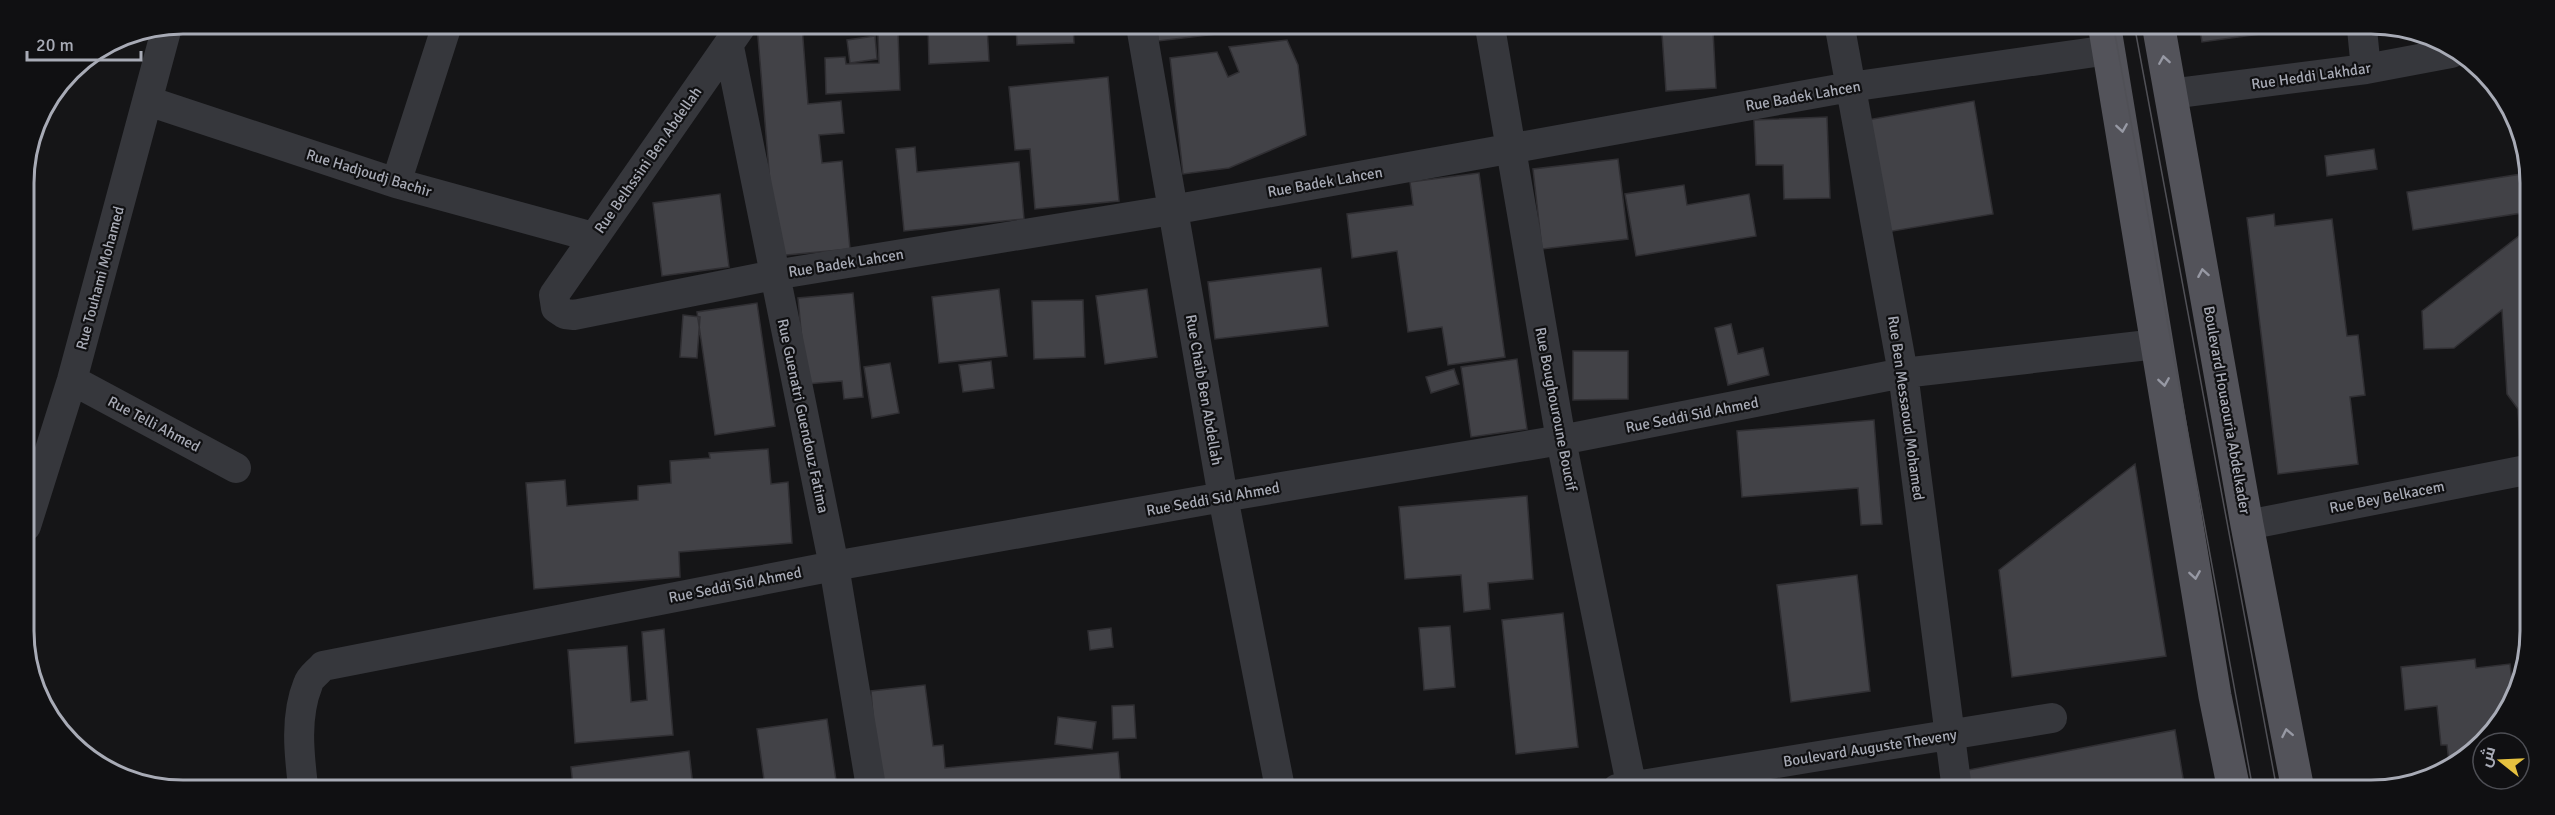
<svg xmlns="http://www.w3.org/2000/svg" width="2555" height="815" viewBox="0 0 2555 815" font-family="Signika,Cairo,sans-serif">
<rect width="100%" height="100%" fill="#151517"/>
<path fill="#424247" stroke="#302f33" stroke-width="1.5" d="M757,25L802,26L808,104L841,101L844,133L819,135L822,163L842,161L850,249L776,256Z
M846,26H910L847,33Z
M928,26H987L989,61L929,64Z
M1016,26H1073L1074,43L1017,45Z
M1157,26L1277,27L1158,41Z
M2200,29H2298L2202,42Z
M1713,31L1716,88L1666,91L1662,34Z
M898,32L900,90L826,94L825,58L845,57L846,64L879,63L878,33Z
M875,36L877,59L850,63L847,40Z
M1287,40L1298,65L1306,135L1229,168L1183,174L1170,58L1217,52L1228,77L1239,72L1229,47Z
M1108,77L1119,201L1035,209L1030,149L1015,150L1009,87Z
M1974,101L1993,214L1887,232L1867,120Z
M1827,117L1830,198L1784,199L1783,165H1756L1754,120Z
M915,147L917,172L1019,162L1024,219L904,231L896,149Z
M2374,149L2377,169L2327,176L2325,156Z
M1618,159L1628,239L1542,249L1533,169Z
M1479,173L1505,357L1448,365L1442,327L1408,332L1397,251L1352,258L1347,214L1413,205L1410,182Z
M2528,173V212L2413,230L2407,192Z
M1684,185L1687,205L1749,194L1756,236L1636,256L1625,194Z
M720,194L729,267L662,276L653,203Z
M2274,214L2275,226L2332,219L2347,336L2358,335L2365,395L2350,397L2358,464L2278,474L2247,218Z
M2528,229L2527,445L2520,446L2518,409L2507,394L2502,310L2454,348L2424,349L2422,311Z
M1321,268L1328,326L1215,339L1208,282Z
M999,289L1007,356L939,363L932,297Z
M1147,289L1157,357L1105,364L1096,296Z
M853,293L863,397L844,399L842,381L806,384L798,298Z
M1083,300L1085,357L1034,359L1032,301Z
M757,303L775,426L715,435L697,312Z
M683,315L700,317L697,358L680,357Z
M1731,324L1738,354L1763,348L1769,375L1728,385L1715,328Z
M1573,351H1628V399L1573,400Z
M1517,359L1527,429L1471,437L1461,367Z
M991,361L994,388L963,392L959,365Z
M890,363L899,413L872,418L864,367Z
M1454,369L1459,384L1431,393L1426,377Z
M1874,420L1882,524L1861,525L1858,488L1742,497L1737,431Z
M768,449L771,484L788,482L792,543L679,552L680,577L534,589L526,483L565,480L567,506L638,500V486L671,483L670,461L710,458L709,453Z
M2135,464L2166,656L2012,677L1999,570Z
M1527,496L1533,579L1488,583L1490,609L1464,612L1461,575L1405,579L1399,507Z
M1857,575L1870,691L1791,702L1777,585Z
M1563,613L1578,747L1516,754L1502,620Z
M1450,626L1455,687L1424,690L1419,628Z
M1111,628L1113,647L1090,650L1088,631Z
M664,629L673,735L575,743L568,650L627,646L631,702L647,700L642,632Z
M2475,659L2476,668L2510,664L2514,698L2504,720L2469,758L2449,762L2447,745H2441L2437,706L2405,710L2401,667Z
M925,685L933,746L943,745L945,768L1118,752L1121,788L879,787L871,691Z
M1134,705L1136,738L1113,739L1112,706Z
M1058,717L1096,722L1092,749L1055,744Z
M827,719L837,787H765L757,729Z
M2175,730L2185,790H1966L1963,771Z
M689,751L693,787L573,786L571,767Z"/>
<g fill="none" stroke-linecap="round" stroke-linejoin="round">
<path stroke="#36373c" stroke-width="30" d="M742,25L554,295L556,308L565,314L574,315L774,275L1172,210L1850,87L2109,50
M1141,26L1223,497L1280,788
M1490,27L1561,440L1632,789
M1840,28L1903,373L1957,790
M2362,29L2366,69
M729,47L834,566L871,787
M2170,94L2366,69L2451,53
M148,101L396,183L593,237
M396,183L447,25
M72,380L236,468
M2247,525L2526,470
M26,526L72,380L167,27
M303,786C299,753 295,716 308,684C310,677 318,672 323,666L834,566L1223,497L1561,440L1903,373L2157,344
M1617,789L2052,718"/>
<path stroke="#53535a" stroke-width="33" d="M2105,29L2215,696L2234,790
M2159,29L2247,525L2298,790"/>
<path stroke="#505056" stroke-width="1.5" d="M2114,29L2253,790
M2135,29L2277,790"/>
</g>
<defs><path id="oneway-chevron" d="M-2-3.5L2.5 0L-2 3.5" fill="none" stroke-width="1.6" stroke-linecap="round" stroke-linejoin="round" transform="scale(1.5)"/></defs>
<g stroke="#9799a4">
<use href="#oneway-chevron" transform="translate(2164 60) rotate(-99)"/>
<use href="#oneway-chevron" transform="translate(2122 128) rotate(81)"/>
<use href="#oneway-chevron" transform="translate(2203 273) rotate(-100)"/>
<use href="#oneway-chevron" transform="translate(2164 382) rotate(81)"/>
<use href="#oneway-chevron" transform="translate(2195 575) rotate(81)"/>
<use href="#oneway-chevron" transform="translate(2287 733) rotate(-101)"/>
</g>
<g text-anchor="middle" stroke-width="4.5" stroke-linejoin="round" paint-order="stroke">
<g font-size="15" fill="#a8abb6" stroke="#101012">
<text transform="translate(2311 76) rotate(-8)" y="5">Rue Heddi Lakhdar</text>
<text transform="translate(1803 96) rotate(-10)" y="5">Rue Badek Lahcen</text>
<text transform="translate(648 160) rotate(-55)" y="5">Rue Belhssini Ben Abdellah</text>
<text transform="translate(369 173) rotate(17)" y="5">Rue Hadjoudj Bachir</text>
<text transform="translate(1325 182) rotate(-10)" y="5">Rue Badek Lahcen</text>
<text transform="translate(846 263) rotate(-9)" y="5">Rue Badek Lahcen</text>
<text transform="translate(100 278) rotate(-75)" y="5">Rue Touhami Mohamed</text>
<text transform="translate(1204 390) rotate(80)" y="5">Rue Chaib Ben Abdellah</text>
<text transform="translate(1906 408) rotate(82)" y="5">Rue Ben Messaoud Mohamed</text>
<text transform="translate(1556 409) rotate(79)" y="5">Rue Boughouroune Boucif</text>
<text transform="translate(2227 410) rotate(80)" y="5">Boulevard Houaouria Abdelkader</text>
<text transform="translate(1692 415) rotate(-11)" y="5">Rue Seddi Sid Ahmed</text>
<text transform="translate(803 416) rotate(78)" y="5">Rue Guenatri Guendouz Fatima</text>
<text transform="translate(154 424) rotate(28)" y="5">Rue Telli Ahmed</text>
<text transform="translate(2387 497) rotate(-11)" y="5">Rue Bey Belkacem</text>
<text transform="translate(1213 499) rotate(-10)" y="5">Rue Seddi Sid Ahmed</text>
<text transform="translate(735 585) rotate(-11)" y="5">Rue Seddi Sid Ahmed</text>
<text transform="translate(1870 748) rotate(-9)" y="5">Boulevard Auguste Theveny</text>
</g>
</g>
<path d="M0 0H2555V815H0ZM183 34H2371A149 149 0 0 1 2520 183V631A149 149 0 0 1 2371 780H183A149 149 0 0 1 34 631V183A149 149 0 0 1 183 34Z" fill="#101012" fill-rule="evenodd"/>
<path fill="none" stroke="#a8abb6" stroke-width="3" d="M183 34H2371A149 149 0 0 1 2520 183V631A149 149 0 0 1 2371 780H183A149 149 0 0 1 34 631V183A149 149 0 0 1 183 34Z"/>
<g transform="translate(2501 761) rotate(288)"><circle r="28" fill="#101012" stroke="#4d4e54" stroke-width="1.5"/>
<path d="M0-4.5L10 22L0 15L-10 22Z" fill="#e5c13f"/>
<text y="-9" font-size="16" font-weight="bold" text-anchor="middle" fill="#a8abb6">ش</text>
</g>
<path d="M27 51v9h114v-9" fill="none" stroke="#a8abb6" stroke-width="3"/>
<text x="36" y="51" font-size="18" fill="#a8abb6" stroke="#101012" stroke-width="4.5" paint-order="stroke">20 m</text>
</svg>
